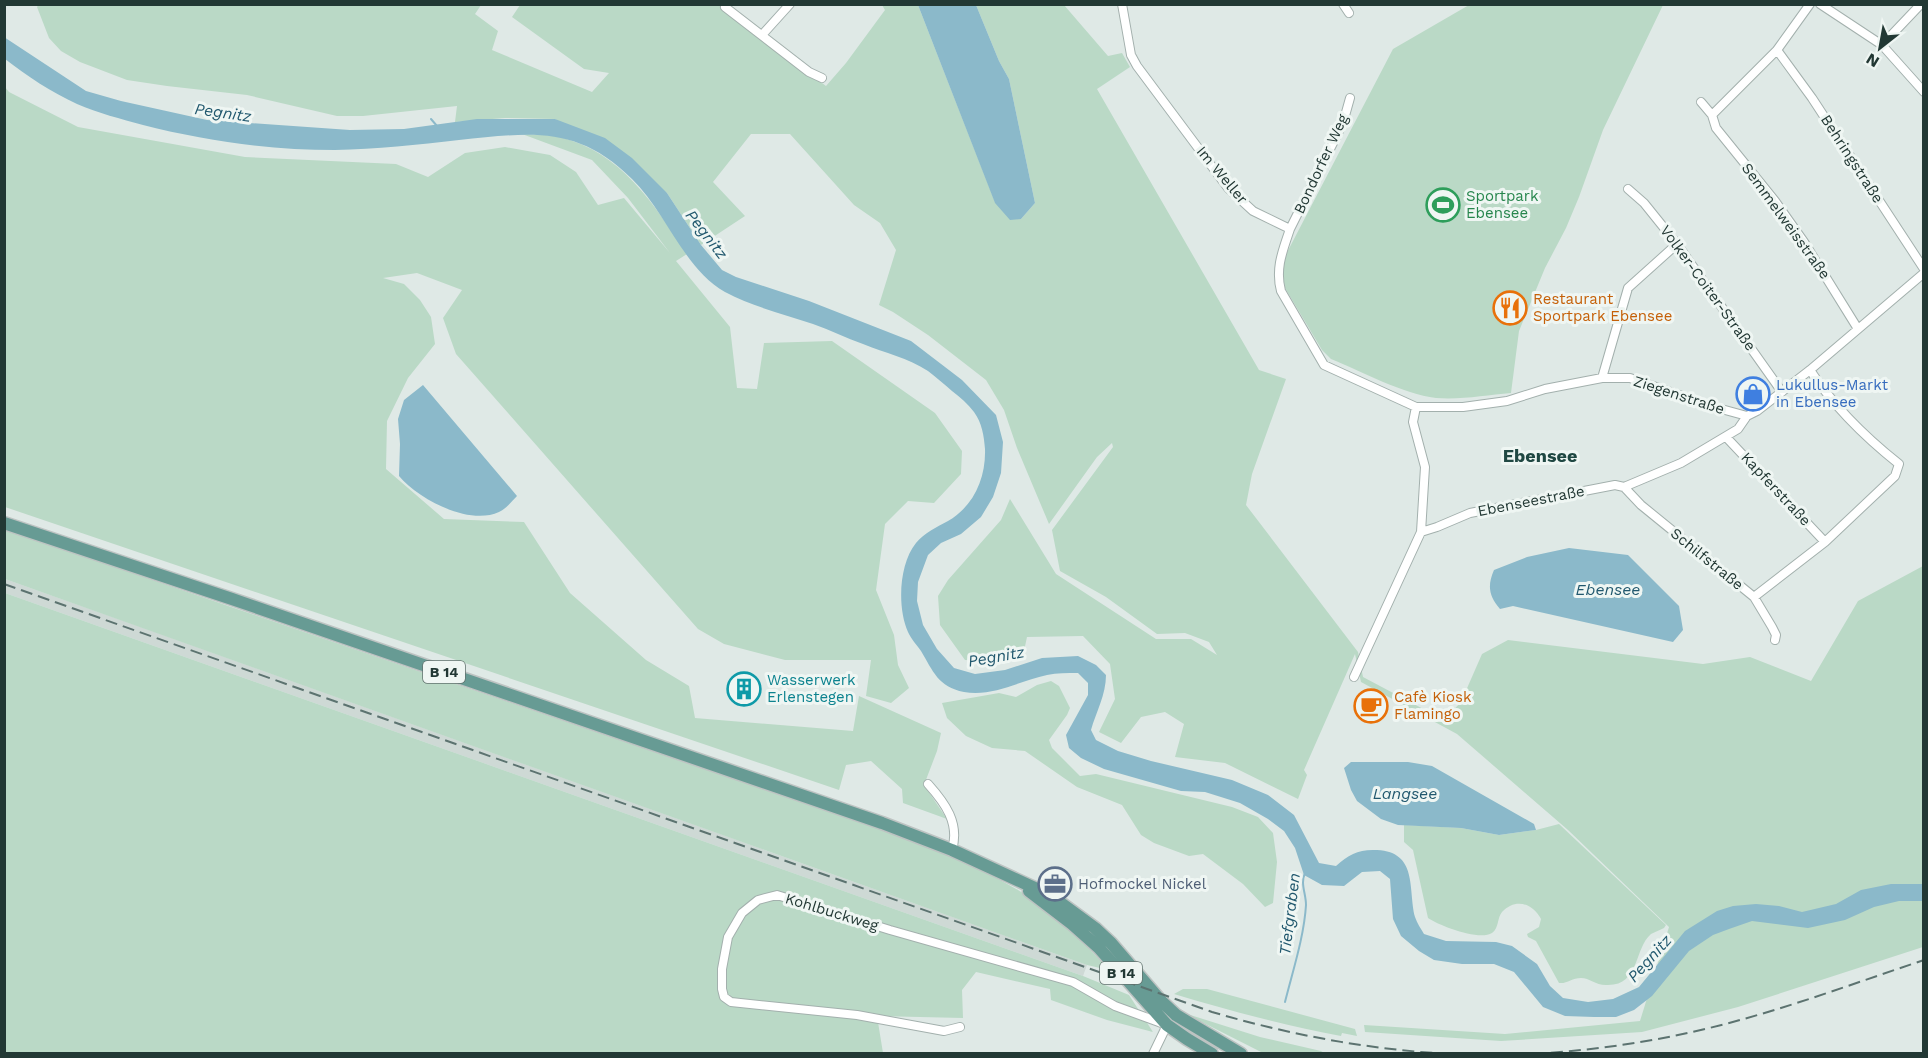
<svg xmlns="http://www.w3.org/2000/svg" width="1928" height="1058" viewBox="0 0 1928 1058" font-family="'Work Sans',sans-serif">
<rect width="100%" height="100%" fill="#dfe9e6"/>
<path fill="#ced9d5" d="M5,579L138,626L1087,965L1083,976L5,593Z"/>
<path fill="#bad9c6" d="M39,4L481,5L475,14L498,31L492,50L592,92L609,73L584,69L512,17L520,5H722L721,7L826,86L846,63L885,10L882,5H918L995,202L1021,219L1035,203L1009,79L999,61L976,5H1064L1108,56L1122,53L1130,67L1097,89L1259,370L1286,379L1252,474L1246,505L1358,652L1363,677L1444,720L1461,702L1482,654L1508,640L1703,664L1750,657L1811,681L1858,601L1923,566V947L1738,1007L1642,1032L1501,1041L1365,1032L1364,1025L1505,1034L1640,1021L1669,927L1568,830L1457,734L1361,682L1355,654L1304,770L1307,775L1298,799L1225,763L1175,757L1184,724L1165,712L1141,717L1121,743L1099,732L1115,699L1110,664L1083,636L1027,637L1024,651L1008,662L965,660L940,625L938,596L948,580L1001,520L1010,499L1056,574L1156,639H1191L1217,655L1209,642L1185,633L1157,634L1106,597L1060,571L1052,530L1113,447L1112,443L1097,457L1049,524L1017,448L1004,410L986,380L928,335L893,312L879,305L896,250L880,223L854,205L790,134H751L713,182L745,216L701,245L667,193L555,119L505,118L455,122L457,106L363,116H337L247,95L167,86L127,80L80,62L61,51L49,38L37,7Z
M1469,5H1663L1603,130L1579,197L1566,228L1545,268L1519,331L1511,393C1487,395 1461,400 1436,398C1403,394 1363,372 1331,359L1322,350L1285,288L1281,264L1393,49Z
M5,87L9,92L78,127L245,157L396,164L428,177L465,153L505,147L550,155L576,172L598,205L624,198L670,253L628,198L592,160L522,134C534,135 548,134 560,137C622,153 653,203 687,254L676,261L730,327L737,388L757,389L764,343L832,341L935,413L962,451L961,474L934,503L908,501L885,524L876,590L894,635L898,665L909,688L891,703L866,696L871,660H785L724,644L698,629L456,354L443,318L462,290L417,273L383,278L404,284L420,300L431,317L435,344L408,378L387,421L386,469L444,519L524,522L570,593L646,660L689,686L695,718L853,731L859,696L941,733L937,751L924,785L947,819L903,803L902,789L871,761L846,765L839,790L5,507Z
M4,529L943,851C968,864 994,876 1018,890C1053,911 1082,940 1109,970L1087,965L5,579Z
M5,593L1083,976L1129,995L1153,1032L1107,1020L1051,1000L1050,989L976,972L962,990L963,1018L877,1016L883,1053L5,1054Z
M1051,681L1059,686L1070,708L1067,715L1049,740L1052,748L1080,776L1096,774L1232,807L1258,817L1273,833L1277,862L1273,903L1265,907L1243,884L1203,854L1189,856L1154,843L1141,835L1122,805L1077,787L1025,751L992,748L966,736L947,718L942,703L999,693L1016,697L1037,685Z
M1559,824L1666,925L1664,928C1660,930 1655,932 1651,934C1634,948 1640,985 1608,985C1596,986 1590,978 1581,978C1572,978 1567,984 1559,983L1536,941L1528,937L1527,934L1539,927L1541,919C1533,904 1516,897 1502,912C1497,918 1499,928 1492,933C1479,941 1440,926 1428,918L1413,850L1404,842V825L1461,828L1499,835L1536,830Z
M1183,989H1207L1355,1029L1357,1036L1342,1033L1341,1036C1284,1025 1230,1011 1174,994Z
M1184,1013L1260,1037L1321,1051L1324,1053H1263Z"/>
<path fill="#8bb9ca" d="M918,5H976L999,61L1009,79L1035,203L1021,219L1010,220L995,203Z
M4,37L86,91L121,101L207,120L350,130L404,129L477,119H555L605,138L632,158L667,193L701,245L722,270L736,277L809,301L911,341L962,380L996,415L1003,442L1001,473L993,497L981,517L961,534L941,543L928,555L918,582L917,601L923,625L937,649L954,668L975,674L1005,670L1042,658L1078,656L1096,665L1106,675C1106,695 1096,712 1091,730L1096,740L1118,751L1151,761L1232,780L1268,795L1294,815L1319,863L1336,866C1349,854 1359,849 1377,850C1418,852 1408,889 1415,917C1417,923 1421,929 1424,934L1446,941L1496,942L1512,946L1537,964L1550,986L1563,998L1588,1002L1613,999L1639,987L1685,931L1717,911L1733,906L1756,904L1779,906L1802,912L1836,904L1861,890L1891,884H1923V901H1899L1874,907L1845,920L1808,928L1752,921L1729,929L1713,935L1689,951L1652,996L1634,1010L1616,1017H1594L1565,1016L1543,1007L1514,972L1494,964H1462L1434,960L1419,951L1401,936L1393,919L1390,879L1380,871L1362,872L1344,886L1322,885L1304,875L1295,848L1284,831L1268,819L1240,803L1205,792L1181,791L1104,769L1081,758L1069,748L1066,735L1088,695V683L1078,673C1067,673 1057,673 1047,675C1019,681 993,697 964,692C938,687 933,671 921,651C917,645 911,639 908,632C897,607 899,564 916,543C924,533 937,527 948,521C974,506 986,478 985,449C984,436 982,423 974,412C968,404 960,397 952,391C944,384 936,377 928,371C908,358 885,353 863,344C846,338 830,330 813,324C784,314 753,307 725,292C684,269 666,212 632,179C577,124 529,133 459,140C418,145 376,149 335,150C270,150 206,141 143,125C121,119 98,113 77,104C51,92 27,76 5,59Z
M423,385L517,496C512,501 506,509 499,512C469,526 418,499 399,476L400,444L398,419L404,400Z
M1569,548L1628,555L1679,606L1683,630L1673,642L1513,606L1500,609C1489,596 1487,586 1494,570L1527,557Z
M1351,762H1408L1432,766L1534,824L1536,830L1499,835L1461,828L1398,825L1381,819L1357,801L1351,790L1344,768Z"/>
<g fill="none" stroke-linecap="round" stroke-linejoin="round">
<path stroke="#8bb9ca" stroke-width="2" d="M431,119L437,126
M1285,1002C1293,970 1304,937 1306,905C1306,893 1300,884 1305,873"/>
<defs>
<path id="street" d="M727,4L725,7L809,72L822,78
M1122,4L1131,55L1137,66L1228,188L1253,211L1290,229C1283,250 1275,268 1281,291L1324,365L1416,407H1463L1507,401L1545,389L1602,378H1630L1714,407L1747,416L1757,411L1810,370L1924,273
M1343,4L1349,13
M1820,4L1882,45L1924,92
M762,35L790,4
M1882,45L1921,4
M1777,50L1812,98L1924,269
M1701,102L1712,115L1716,128L1775,201L1804,242L1858,329
M1712,115L1777,50L1810,4
M1628,189L1644,203L1677,244L1782,392
M1290,229L1343,123L1350,98
M1602,378L1628,288L1677,244
M1726,437L1825,542
M1624,487L1641,505L1754,597L1772,627L1776,635L1775,640
M1421,532L1437,527L1470,513L1615,485L1624,487L1681,463L1738,429L1747,416
M1754,597L1825,542L1895,476L1899,464C1865,437 1834,407 1810,370
M1354,677L1421,532L1425,467L1413,422L1416,407
M928,784C945,803 960,823 952,850
M960,1027L944,1031L857,1015L731,1002L724,997L722,989V969L728,937L742,913L758,900L777,895L890,930L1073,982L1115,1006L1167,1025L1153,1054"/>
<path id="primary" d="M4,523L232,599L882,823L952,850L1050,895L1095,928L1111,943L1160,1000L1176,1015L1241,1054
M1029,891L1072,924L1099,948L1167,1025L1187,1039L1212,1054"/>
</defs>
<use href="#street" stroke="#a3b0ad" stroke-width="10"/>
<use href="#primary" stroke="#bdc3c2" stroke-width="15"/>
<use href="#street" stroke="#fff" stroke-width="8"/>
<use href="#primary" stroke="#679b94" stroke-width="12"/>
<path stroke="#5c7370" stroke-width="2" stroke-dasharray="12 6" stroke-linecap="butt" d="M4,584L1212,1012C1291,1035 1370,1050 1452,1054
M1533,1054C1581,1051 1631,1045 1678,1035C1762,1018 1843,987 1924,960"/>
</g>
<defs>
<symbol id="stadium-ring" viewBox="-11 -11 22 22"><circle r="9.5" fill="#eff6f3" stroke="#2e9e5b" stroke-width="1.5"/><path d="M0-5a6.5 5 0 1 0 0 10a6.5 5 0 1 0 0-10ZM-3.5-1.8h7v3.6h-7Z" fill="#2e9e5b"/></symbol>
<symbol id="restaurant-ring" viewBox="-11 -11 22 22"><circle r="9.5" fill="#eff6f3" stroke="#e8710a" stroke-width="1.5"/><path d="M-5-6h1v4h1v-4h1v4h1v-4h1v5L-1.5 .5V6h-2V.5L-5-1ZM5-6V6H3V1.5H1.5Q1.5-4 5-6Z" fill="#e8710a"/></symbol>
<symbol id="shop-ring" viewBox="-11 -11 22 22"><circle r="9.5" fill="#eff6f3" stroke="#3f7fe0" stroke-width="1.5"/><path d="M-5-2.5h2.3a2.7 3.5 0 0 1 5.4 0H5L5.5 6h-11ZM-1.5-2.5h3a1.5 2.3 0 0 0-3 0Z" fill="#3f7fe0"/></symbol>
<symbol id="building-ring" viewBox="-11 -11 22 22"><circle r="9.5" fill="#eff6f3" stroke="#0f9aa8" stroke-width="1.5"/><path d="M-4-6H4V6H1V3H-1V6H-4ZM-2.5-4.3h1.7v1.8h-1.7ZM.8-4.3h1.7v1.8H.8ZM-2.5-1h1.7V.8h-1.7ZM.8-1h1.7V.8H.8Z" fill="#0f9aa8"/></symbol>
<symbol id="cafe-ring" viewBox="-11 -11 22 22"><circle r="9.5" fill="#eff6f3" stroke="#e8710a" stroke-width="1.5"/><path d="M-5.5-4.5H6V0H3Q3 3.5 0 3.5H-2.5Q-5.5 3.5-5.5 0ZM3-3.2v2h1.7v-2ZM-6 4.5H4V6H-6Z" fill="#e8710a"/></symbol>
<symbol id="office-ring" viewBox="-11 -11 22 22"><circle r="9.5" fill="#eff6f3" stroke="#5c6f8a" stroke-width="1.5"/><path d="M-6-3h4V-5.5h4V-3h4V5H-6ZM-1-4.5V-3h2v-1.5ZM-6 0V1H6V0Z" fill="#5c6f8a"/></symbol>
</defs>
<g fill-rule="evenodd">
<use href="#stadium-ring" x="1424" y="186" width="38" height="38"/>
<use href="#restaurant-ring" x="1491" y="289" width="38" height="38"/>
<use href="#shop-ring" x="1734" y="375" width="38" height="38"/>
<use href="#building-ring" x="725" y="670" width="38" height="38"/>
<use href="#cafe-ring" x="1352" y="687" width="38" height="38"/>
<use href="#office-ring" x="1036" y="865" width="38" height="38"/>
</g>
<g text-anchor="middle" stroke-width="6" stroke-linejoin="round" paint-order="stroke">
<g fill="#eff6f3" stroke="#60716d" stroke-width="1.5">
<rect x="423" y="661" width="42" height="22" rx="4.5"/>
<rect x="1100" y="962" width="42" height="22" rx="4.5"/>
</g>
<g font-size="14" font-weight="bold" fill="#223834">
<text x="444" y="677">B 14</text>
<text x="1121" y="978">B 14</text>
</g>
<g font-size="15" fill="#223834" stroke="#eff6f3">
<text transform="translate(1852 159) rotate(57)" y="5">Behringstraße</text>
<text transform="translate(1321 164) rotate(-65)" y="5">Bondorfer Weg</text>
<text transform="translate(1222 175) rotate(50)" y="5">Im Weller</text>
<text transform="translate(1786 221) rotate(54)" y="5">Semmelweisstraße</text>
<text transform="translate(1708 288) rotate(54)" y="5">Volker-Coiter-Straße</text>
<text transform="translate(1679 395) rotate(18)" y="5">Ziegenstraße</text>
<text transform="translate(1776 489) rotate(47)" y="5">Kapferstraße</text>
<text transform="translate(1531 501) rotate(-11)" y="5">Ebenseestraße</text>
<text transform="translate(1707 559) rotate(39)" y="5">Schilfstraße</text>
<text transform="translate(832 912) rotate(17)" y="5">Kohlbuckweg</text>
</g>
<g font-size="15" fill="#27864d" stroke="#eff6f3" text-anchor="start">
<text x="1466" y="201">Sportpark<tspan x="1466" dy="17">Ebensee</tspan></text>
</g>
<g font-size="15" fill="#c56008" stroke="#eff6f3" text-anchor="start">
<text x="1533" y="304">Restaurant<tspan x="1533" dy="17">Sportpark Ebensee</tspan></text>
<text x="1394" y="702">Cafè Kiosk<tspan x="1394" dy="17">Flamingo</tspan></text>
</g>
<g font-size="15" fill="#366cbe" stroke="#eff6f3" text-anchor="start">
<text x="1776" y="390">Lukullus-Markt<tspan x="1776" dy="17">in Ebensee</tspan></text>
</g>
<g font-size="15" fill="#0d838f" stroke="#eff6f3" text-anchor="start">
<text x="767" y="685">Wasserwerk<tspan x="767" dy="17">Erlenstegen</tspan></text>
</g>
<g font-size="15" fill="#4e5e75" stroke="#eff6f3" text-anchor="start">
<text x="1078" y="889">Hofmockel Nickel</text>
</g>
<g font-size="16" font-style="italic" fill="#21586e" stroke="#eff6f3">
<text transform="translate(223 112) rotate(8)" y="6">Pegnitz</text>
<text transform="translate(707 234) rotate(52)" y="6">Pegnitz</text>
<text x="1608" y="595">Ebensee</text>
<text transform="translate(996 656) rotate(-10)" y="6">Pegnitz</text>
<text x="1405" y="799">Langsee</text>
<text transform="translate(1289 914) rotate(-83)" y="6">Tiefgraben</text>
<text transform="translate(1649 958) rotate(-48)" y="6">Pegnitz</text>
</g>
<g font-size="18" font-weight="bold" fill="#204843" stroke="#eff6f3">
<text x="1540" y="462">Ebensee</text>
</g>
</g>
<rect width="1928" height="1058" fill="none" stroke="#223834" stroke-width="12"/>
<g transform="translate(1880 48) rotate(211)" stroke="#eff6f3" stroke-width="4.5" paint-order="stroke">
<path d="M0-4.5L10 22L0 15L-10 22Z" fill="#223834"/>
<text y="-9" font-size="16" font-weight="bold" text-anchor="middle" fill="#223834">N</text>
</g>
</svg>
